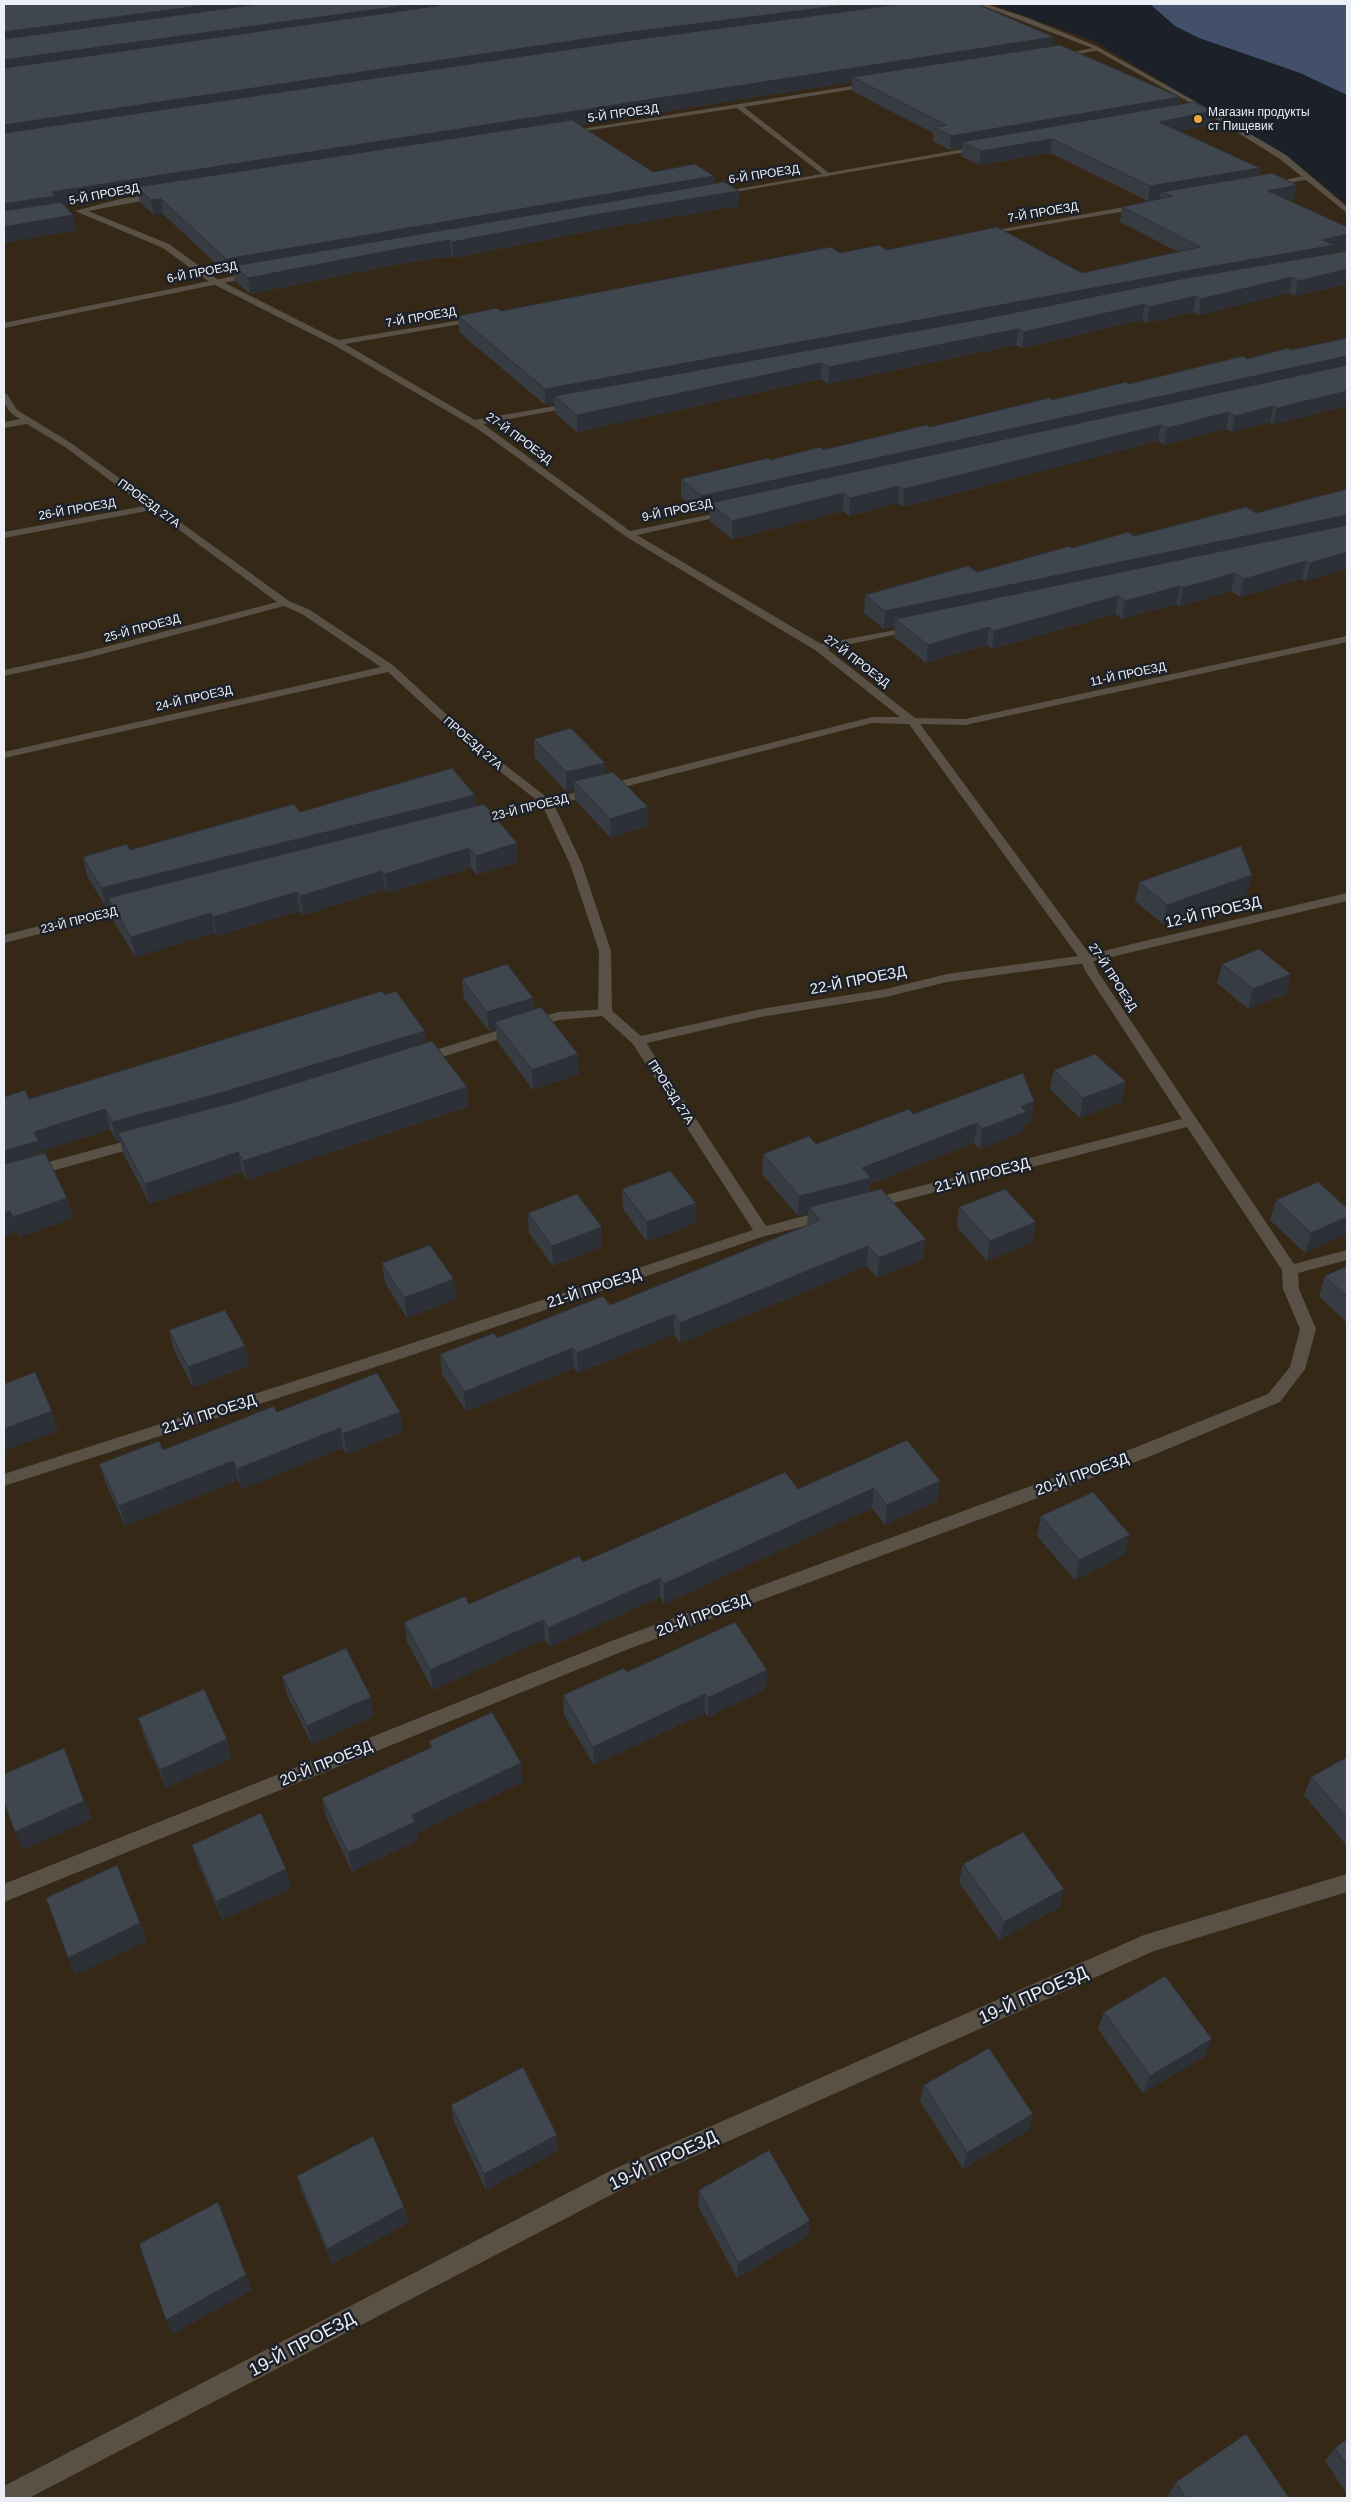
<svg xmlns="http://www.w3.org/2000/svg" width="1351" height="2502" viewBox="0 0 1351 2502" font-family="Arial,sans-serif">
<rect width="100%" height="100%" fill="#1c2028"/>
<path fill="#362816" d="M4,4H991L1094,41L1292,160L1347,205V2498H4Z"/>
<path fill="#42506a" d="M1150,4H1347V95L1300,73L1199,38L1175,26Z"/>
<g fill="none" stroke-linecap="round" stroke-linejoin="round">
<path fill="#5a5146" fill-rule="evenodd" d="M1098,47L1100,50L1057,58L1054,56Z
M871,83L873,86L744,107L829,173L826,177L737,108L565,134L562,132Z
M1308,175L1311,179L1270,186L1266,184Z
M160,193H163V197L88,211L169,244L217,279L338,340L481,317L482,319L478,321L345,344L475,420L577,402V406L574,407L483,424L630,531L732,510V514L637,535L821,644L917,626V630L827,649L915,718L965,719L1347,636V642L965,725L920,724L1091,956L1098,972L1294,1264L1347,1250V1260L1298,1273L1299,1289L1316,1329L1305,1369L1280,1402L1146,1458L626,1650L4,1902V1884L614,1640L1134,1448L1268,1394L1290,1367L1300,1329L1283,1289L1282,1270L1187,1127L870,1209L865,1208L863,1204L865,1200L870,1199L1182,1119L1086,972L1080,959L909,724L872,723L554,805L582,864L611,951L612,1012L605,1016L598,1012L599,951L570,864L543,807L475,825L471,824V818L538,801L475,752L388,672L4,758V752L381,667L302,614L284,606L87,658L4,676V670L82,653L277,602L152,510L4,538V532L145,506L65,447L27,424L4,428V422L20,419C9,413 3,406 4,393L7,394L17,410L71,443L289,601L310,610L394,666L483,748L549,799L872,717H900L815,650L625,536L478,429L334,345L211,283L163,248L75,211L120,199Z
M1141,204L1145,206L1144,208L984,235L980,233Z
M130,903L136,907L134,910L4,943V935Z
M638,1037L643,1038L766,1226L828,1210L833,1211L835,1215L833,1219L765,1236L397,1360L4,1486V1474L385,1352L753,1230L631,1041Z
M1347,1874V1892L1154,1951L630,2185L29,2498H4V2486L614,2169L1144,1935Z"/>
<path fill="#5a5146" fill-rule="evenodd" d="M978,4H986L1028,18L1096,46L1191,99L1286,155L1347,207V213L1280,159L1187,101L1092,48Z
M981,146L983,149L718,195L714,193Z
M254,272L258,274L257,276L4,328V323Z
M1347,893V901L1086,963L947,982L886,997L761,1017L638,1045L633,1044L602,1016L559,1020L426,1062L421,1063L414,1059L416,1056L558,1012L610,1009L641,1036L761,1009L886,989L947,974L1086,955Z
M141,1137L148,1142L146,1145L4,1184V1174Z"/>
</g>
<path fill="#373c43" d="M4,4L1053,46L1180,97L1179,105L1210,125L1180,131L1260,168L1259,175L1294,199L1289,200L1347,227V249L1333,252V253L1347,251V284L1295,296L1289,293L1199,315L1193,312L1147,323L1142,320L1022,348L1016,345L828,384L821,379L577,432L555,413L554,404L545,405L459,332L458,316L501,311L840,253L887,250L1082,273L1178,252L1120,222L1122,207L1160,199L1148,201L1050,153L979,165L961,156L962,148L950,150L933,141V133L852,91V82L579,125L653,172L714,184L739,206L595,230L453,258L451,256L394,265L250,294L235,281L234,274L228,275L163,214L154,215L140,202L138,194L64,205L73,215L76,230L4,243Z
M1291,350L1273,425L1270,422L1232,432L1226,429L1164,445L1158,441L903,507L898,503L849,516L843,511L732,539L710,521V511L701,513L681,497V479L770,460L930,427L1052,400L1247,359Z
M1347,489V568L1306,581L1302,579L1240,597L1231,591L1180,606L1176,604L1122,619L1115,614L992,649L987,645L926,663L894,637L895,627L884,629L864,613L865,595L977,572L1072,548L1256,513Z
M534,739L605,763V774L648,807V826L611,838L575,800L574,789L566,791L535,758Z
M476,806L518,862L477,875L471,868L387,893L385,890L303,915L300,911L217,936L215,933L135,957L112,918L109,907H106L87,876L83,857L130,850L300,812Z
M1139,882L1247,894L1163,924L1135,901Z
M1222,964L1286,994L1248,1009L1217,983Z
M462,979L533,998L534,1010L579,1074L533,1090L497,1041L496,1029L489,1031L464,999Z
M426,1043L467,1087L468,1107L247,1180L242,1172L150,1204L123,1153L120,1141L117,1142L110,1129L42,1151L67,1198L73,1218L19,1237L17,1231L4,1236V1097L29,1099Z
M1054,1070L1122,1102L1080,1118L1050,1089Z
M913,1114L1031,1121L1024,1124L1023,1132L980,1149L974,1143L870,1184V1191L923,1259L877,1278L867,1266L680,1343L674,1334L578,1373L574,1368L466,1411L442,1374L440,1354L610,1305L807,1226L808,1213L798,1216L762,1174L763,1154L816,1144Z
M622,1189L696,1223L647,1242L623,1209Z
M1276,1200L1347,1208L1305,1253L1270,1220Z
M959,1207L1033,1242L987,1261L957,1227Z
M528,1213L602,1247L553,1266L529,1233Z
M382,1263L454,1279L456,1299L407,1318L385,1283Z
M1347,1266V1323L1319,1296L1325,1276Z
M169,1330L245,1346L249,1366L193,1387L174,1350Z
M277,1412L403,1432L347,1454L343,1448L242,1489L238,1480L125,1526L106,1484L99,1464L163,1450Z
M940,1481L937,1501L885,1525L872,1508L664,1604L660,1597L550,1647L545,1639L433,1690L407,1642L404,1622L469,1604L583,1562L798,1489Z
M1041,1516L1125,1554L1075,1580L1037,1536Z
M767,1670L766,1689L708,1717L705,1713L594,1765L564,1715L563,1695L627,1672Z
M282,1676L374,1716L312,1744L287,1695Z
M138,1718L232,1758L166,1788L144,1737Z
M429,1741L523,1782L417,1833L418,1840L352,1872L326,1817L322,1798L430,1748Z
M1347,1757V1846L1304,1795L1311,1777Z
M192,1845L286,1869L291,1888L222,1920L198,1863Z
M963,1864L1060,1907L999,1940L959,1882Z
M1104,2012L1205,2056L1143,2093L1098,2029Z
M924,2085L1029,2130L963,2169L920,2101Z
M451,2105L558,2151L486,2190L454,2122Z
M297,2176L404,2207L408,2223L332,2264L302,2192Z
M699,2190L810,2221L808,2236L737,2278L698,2206Z
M1347,2439V2494L1325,2461L1335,2448Z
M1176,2482L1289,2498H1170L1168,2495Z"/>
<path fill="#2d3137" d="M213,4H311L4,45V32Z
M416,4H509L4,74V60Z
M853,4H948L4,140V125L632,32Z
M1054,37L1053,51L852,77V82L144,193L137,187L138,194L57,207L4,219V204L52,192Z
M1180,97L1178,111L962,142V148L950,150L951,136Z
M1213,111L1210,125L1157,136L1159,122Z
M1052,139L1050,153L979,165L981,151Z
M1260,168L1257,182L1161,192L1160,199L1148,201L1150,186Z
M714,176V191L233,266L234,274L228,275L226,259Z
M1297,185L1294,199L1265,206L1268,191Z
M739,191V206L595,230L453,258L452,242L594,215Z
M161,199L163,214L154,215L151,200Z
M73,215L76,230L4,243V227Z
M1347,234V249L1333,252L1331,261L554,396V404L545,405V389L1322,240Z
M450,240L451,256L394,265L250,294L248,278L393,250Z
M1347,269V284L1295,296L1298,281Z
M1292,277L1289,293L1199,315L1201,299Z
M1196,296L1193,312L1147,323L1149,307Z
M1145,304L1142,320L1022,348L1024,332Z
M1018,329L1016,345L828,384L829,367Z
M1347,356V368L710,503V511L701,513V496Z
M822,363L821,379L577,432V415Z
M1347,391V406L1273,425L1277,408Z
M1273,406L1270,422L1232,432L1235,416Z
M1229,412L1226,429L1164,445L1167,428Z
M1161,425L1158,441L903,507L904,489Z
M899,486L898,503L849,516L850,498Z
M844,493L843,511L732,539V521Z
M1347,515V530L895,619V627L884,629L885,611Z
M1347,552V568L1306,581L1310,563Z
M1306,561L1302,579L1240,597L1244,579Z
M1235,573L1231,591L1180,606L1183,588Z
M1180,586L1176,604L1122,619L1125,601Z
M1118,596L1115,614L992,649L994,631Z
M989,627L987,645L926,663L928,645Z
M605,763V782L574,781V789L566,791V772Z
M475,795L477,814L108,898L110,907H106L101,888Z
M648,807V826L611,838L610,819Z
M517,843L518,862L477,875L476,856Z
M469,848L471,868L387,893L385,874Z
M382,871L385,890L303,915L300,896Z
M1252,875L1247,894L1163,924L1167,905Z
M297,892L300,911L217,936L213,917Z
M211,913L215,933L135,957L131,937Z
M1291,974L1286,994L1248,1009L1253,989Z
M533,998L534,1017L495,1022L496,1029L489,1031L487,1012Z
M425,1031L427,1051L118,1133L120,1141L117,1142L112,1122Z
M578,1054L579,1074L533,1090L532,1070Z
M1126,1082L1122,1102L1080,1118L1083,1098Z
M467,1087L468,1107L247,1180L243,1161Z
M1034,1101L1031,1121L1024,1124L1023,1132L980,1149L982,1129L1021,1107Z
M105,1109L110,1129L42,1151L44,1161L4,1172V1151L34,1132Z
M977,1123L974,1143L870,1184L869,1198L809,1207L808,1213L798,1216L799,1196L862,1168Z
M238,1152L242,1172L150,1204L145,1184Z
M67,1198L73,1218L19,1237L13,1217Z
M696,1203V1223L647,1242V1222Z
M10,1211L17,1231L4,1236V1213Z
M1347,1217V1234L1305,1253L1311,1233Z
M1036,1222L1033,1242L987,1261L990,1241Z
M602,1227V1247L553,1266L552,1246Z
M926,1239L923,1259L877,1278L879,1258Z
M868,1246L867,1266L680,1343V1323Z
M454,1279L456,1299L407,1318L404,1298Z
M674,1314V1334L578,1373L577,1353Z
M245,1346L249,1366L193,1387L188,1367Z
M573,1348L574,1368L466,1411L464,1392Z
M52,1411L58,1431L4,1451V1429Z
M400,1412L403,1432L347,1454L343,1434Z
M340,1428L343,1448L242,1489L237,1469Z
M233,1461L238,1480L125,1526L119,1506Z
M940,1481L937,1501L885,1525L887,1505Z
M874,1488L872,1508L664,1604V1584Z
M1130,1535L1125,1554L1075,1580L1079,1560Z
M660,1578V1597L550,1647L548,1628Z
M543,1620L545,1639L433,1690L430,1670Z
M767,1670L766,1689L708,1717V1698Z
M705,1694V1713L594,1765L593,1747Z
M371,1697L374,1716L312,1744L307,1726Z
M227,1739L232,1758L166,1788L160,1770Z
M64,1748L92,1819L23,1850L15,1832Z
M521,1763L523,1782L417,1833L418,1840L352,1872L348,1853L412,1815Z
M286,1869L291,1888L222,1920L216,1902Z
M1064,1889L1060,1907L999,1940L1004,1922Z
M140,1923L147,1941L75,1975L68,1958Z
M1212,2039L1205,2056L1143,2093L1150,2076Z
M1033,2114L1029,2130L963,2169L967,2153Z
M557,2135L558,2151L486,2190L484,2174Z
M218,2202L252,2290L173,2334L166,2320Z
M404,2207L408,2223L332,2264L327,2249Z
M810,2221L808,2236L737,2278L738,2263Z"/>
<path fill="#40464e" stroke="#2d3137" d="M4,4H213L4,32Z
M259,4H416L4,60V39Z
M449,4H853L632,32L4,125V68Z
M901,4H977L1054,37L52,192L55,196L4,204V133L632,40Z
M1060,45L1180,97L951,136L934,127L946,125L852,77Z
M1193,102L1213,111L1159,122L1260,168L1150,186L1052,139L981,151L962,142Z
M572,120L653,172L695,164L714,176L226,259L161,199L151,200L137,187Z
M1272,173L1297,185L1268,191L1347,227V234L1322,240L1335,245L1180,272L545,389L458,316L497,308L501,311L831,247L840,253L879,245L887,250L997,227L1082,273L1200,247L1122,207L1172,196L1161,192Z
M724,182L739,191L594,215L452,242L450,240L393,250L248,278L233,266Z
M61,202L73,215L4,227V211Z
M1347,251V269L1298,281L1292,277L1201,299L1196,296L1149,307L1145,304L1024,332L1018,329L829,367L822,363L577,415L554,396L982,319L1181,279Z
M1347,338V356L701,496L681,479L768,458L770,460L820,447L823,450L926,425L930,427L1049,398L1052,400L1126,382L1129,384L1243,356L1247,359L1288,348L1291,350Z
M1347,365V391L1277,408L1273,406L1235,416L1229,412L1167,428L1161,425L904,489L899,486L850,498L844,493L732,521L710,503Z
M1347,489V515L885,611L865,595L968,566L977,572L1070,546L1072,548L1128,532L1134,536L1246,507L1256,513Z
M1347,525V552L1310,563L1306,561L1244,579L1235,573L1183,588L1180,586L1125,601L1118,596L994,631L989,627L928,645L895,619Z
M571,728L605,763L566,772L534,739Z
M452,768L475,795L101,888L83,857L127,844L130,850L294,804L300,812Z
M613,772L648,807L610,819L574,781Z
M484,804L517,843L476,856L469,848L385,874L382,871L300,896L297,892L213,917L211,913L131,937L108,898Z
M1241,846L1252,875L1167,905L1139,882Z
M1259,949L1291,974L1253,989L1222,964Z
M507,964L533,998L487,1012L462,979Z
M382,991L385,995L396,991L425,1031L224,1092L112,1122L105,1109L34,1132L39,1141L4,1151V1097L25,1090L29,1099Z
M541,1007L578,1054L532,1070L495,1022Z
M432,1041L467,1087L243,1161L238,1152L145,1184L118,1133L235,1102Z
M1095,1054L1126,1082L1083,1098L1054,1070Z
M1023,1073L1034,1101L1021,1107L1026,1112L982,1129L977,1123L862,1168L871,1178L799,1196L763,1154L809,1136L816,1144L909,1109L913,1114Z
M45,1153L67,1198L13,1217L10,1211L4,1213V1176H5L4,1172V1164Z
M670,1171L696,1203L647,1222L622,1189Z
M1318,1182L1347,1208V1217L1311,1233L1276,1200Z
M881,1189L926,1239L879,1258L868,1246L680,1323L674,1314L577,1353L573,1348L464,1392L440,1354L494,1333L497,1338L603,1296L610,1305L820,1220L809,1207Z
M1005,1189L1036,1222L990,1241L959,1207Z
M577,1194L602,1227L552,1246L528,1213Z
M430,1245L454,1279L404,1298L382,1263Z
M1347,1266V1297L1325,1276Z
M225,1310L245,1346L188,1367L169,1330Z
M35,1372L52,1411L4,1429V1384Z
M377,1373L400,1412L343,1434L340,1428L237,1469L233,1461L119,1506L99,1464L159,1441L163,1450L274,1406L277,1412Z
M907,1440L940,1481L887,1505L874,1488L664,1584L660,1578L548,1628L543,1620L430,1670L404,1622L465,1596L469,1604L579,1556L583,1562L785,1472L798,1489Z
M1093,1492L1130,1535L1079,1560L1041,1516Z
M735,1622L767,1670L708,1698L705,1694L593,1747L563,1695L624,1668L627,1672Z
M346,1648L371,1697L307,1726L282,1676Z
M204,1689L227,1739L160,1770L138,1718Z
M492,1712L521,1763L412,1815L415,1822L348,1853L322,1798L432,1747L429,1741Z
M64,1748L84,1801L15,1832L4,1802V1774Z
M1347,1757V1818L1311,1777Z
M261,1813L286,1869L216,1902L192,1845Z
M1023,1832L1064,1889L1004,1922L963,1864Z
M117,1865L140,1923L68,1958L46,1898Z
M1165,1976L1212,2039L1150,2076L1104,2012Z
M989,2048L1033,2114L967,2153L924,2085Z
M523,2067L557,2135L484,2174L451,2105Z
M373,2136L404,2207L327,2249L297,2176Z
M769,2150L810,2221L738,2263L699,2190Z
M218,2202L246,2275L166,2320L139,2244Z
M1246,2434L1289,2498H1186L1176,2482Z
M1347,2439V2466L1335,2448Z"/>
<circle fill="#eea73c" stroke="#1c2028" stroke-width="2" cx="1198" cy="119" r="5"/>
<g text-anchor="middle" stroke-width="5" stroke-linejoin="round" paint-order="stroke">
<g font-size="12" fill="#eceff5" stroke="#1c2028" text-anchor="start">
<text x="1208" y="116">Магазин продукты<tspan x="1208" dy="14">ст Пищевик</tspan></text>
</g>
<g font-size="12" fill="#eceff5" stroke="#1c2028">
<text transform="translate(623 113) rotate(-8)" y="4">5-Й ПРОЕЗД</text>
<text transform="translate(764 174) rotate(-9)" y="4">6-Й ПРОЕЗД</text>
<text transform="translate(104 194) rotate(-11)" y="4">5-Й ПРОЕЗД</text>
<text transform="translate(1043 212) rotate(-10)" y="4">7-Й ПРОЕЗД</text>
<text transform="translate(202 272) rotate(-11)" y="4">6-Й ПРОЕЗД</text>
<text transform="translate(421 317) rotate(-10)" y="4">7-Й ПРОЕЗД</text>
<text transform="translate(519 438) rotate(36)" y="4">27-Й ПРОЕЗД</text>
<text transform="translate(149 503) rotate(36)" y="4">ПРОЕЗД 27А</text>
<text transform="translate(77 509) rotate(-10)" y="4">26-Й ПРОЕЗД</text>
<text transform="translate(677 510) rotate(-12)" y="4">9-Й ПРОЕЗД</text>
<text transform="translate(142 628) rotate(-15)" y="4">25-Й ПРОЕЗД</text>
<text transform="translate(857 661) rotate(37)" y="4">27-Й ПРОЕЗД</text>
<text transform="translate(1128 674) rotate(-12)" y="4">11-Й ПРОЕЗД</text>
<text transform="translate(194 698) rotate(-13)" y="4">24-Й ПРОЕЗД</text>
<text transform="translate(473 743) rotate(41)" y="4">ПРОЕЗД 27А</text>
<text transform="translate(530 807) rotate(-14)" y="4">23-Й ПРОЕЗД</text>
<text transform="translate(79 920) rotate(-14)" y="4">23-Й ПРОЕЗД</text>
<text transform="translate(1113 977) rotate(57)" y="4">27-Й ПРОЕЗД</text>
<text transform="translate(671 1092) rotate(57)" y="4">ПРОЕЗД 27А</text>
</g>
<g font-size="15" fill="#eceff5" stroke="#1c2028">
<text transform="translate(1213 912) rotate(-13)" y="5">12-Й ПРОЕЗД</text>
<text transform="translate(858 980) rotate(-11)" y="5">22-Й ПРОЕЗД</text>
<text transform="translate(982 1175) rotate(-15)" y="5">21-Й ПРОЕЗД</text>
<text transform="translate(594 1288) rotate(-18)" y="5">21-Й ПРОЕЗД</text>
<text transform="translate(209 1414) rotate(-18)" y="5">21-Й ПРОЕЗД</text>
<text transform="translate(1082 1474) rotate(-20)" y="5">20-Й ПРОЕЗД</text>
<text transform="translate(703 1615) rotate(-20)" y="5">20-Й ПРОЕЗД</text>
<text transform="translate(326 1763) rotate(-22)" y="5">20-Й ПРОЕЗД</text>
</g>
<g font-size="18" fill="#eceff5" stroke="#1c2028">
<text transform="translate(1033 1995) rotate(-24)" y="6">19-Й ПРОЕЗД</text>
<text transform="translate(663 2160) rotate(-25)" y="6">19-Й ПРОЕЗД</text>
<text transform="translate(302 2344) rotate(-28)" y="6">19-Й ПРОЕЗД</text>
</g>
</g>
<rect width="1351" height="2502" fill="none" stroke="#eceff5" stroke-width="10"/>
</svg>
